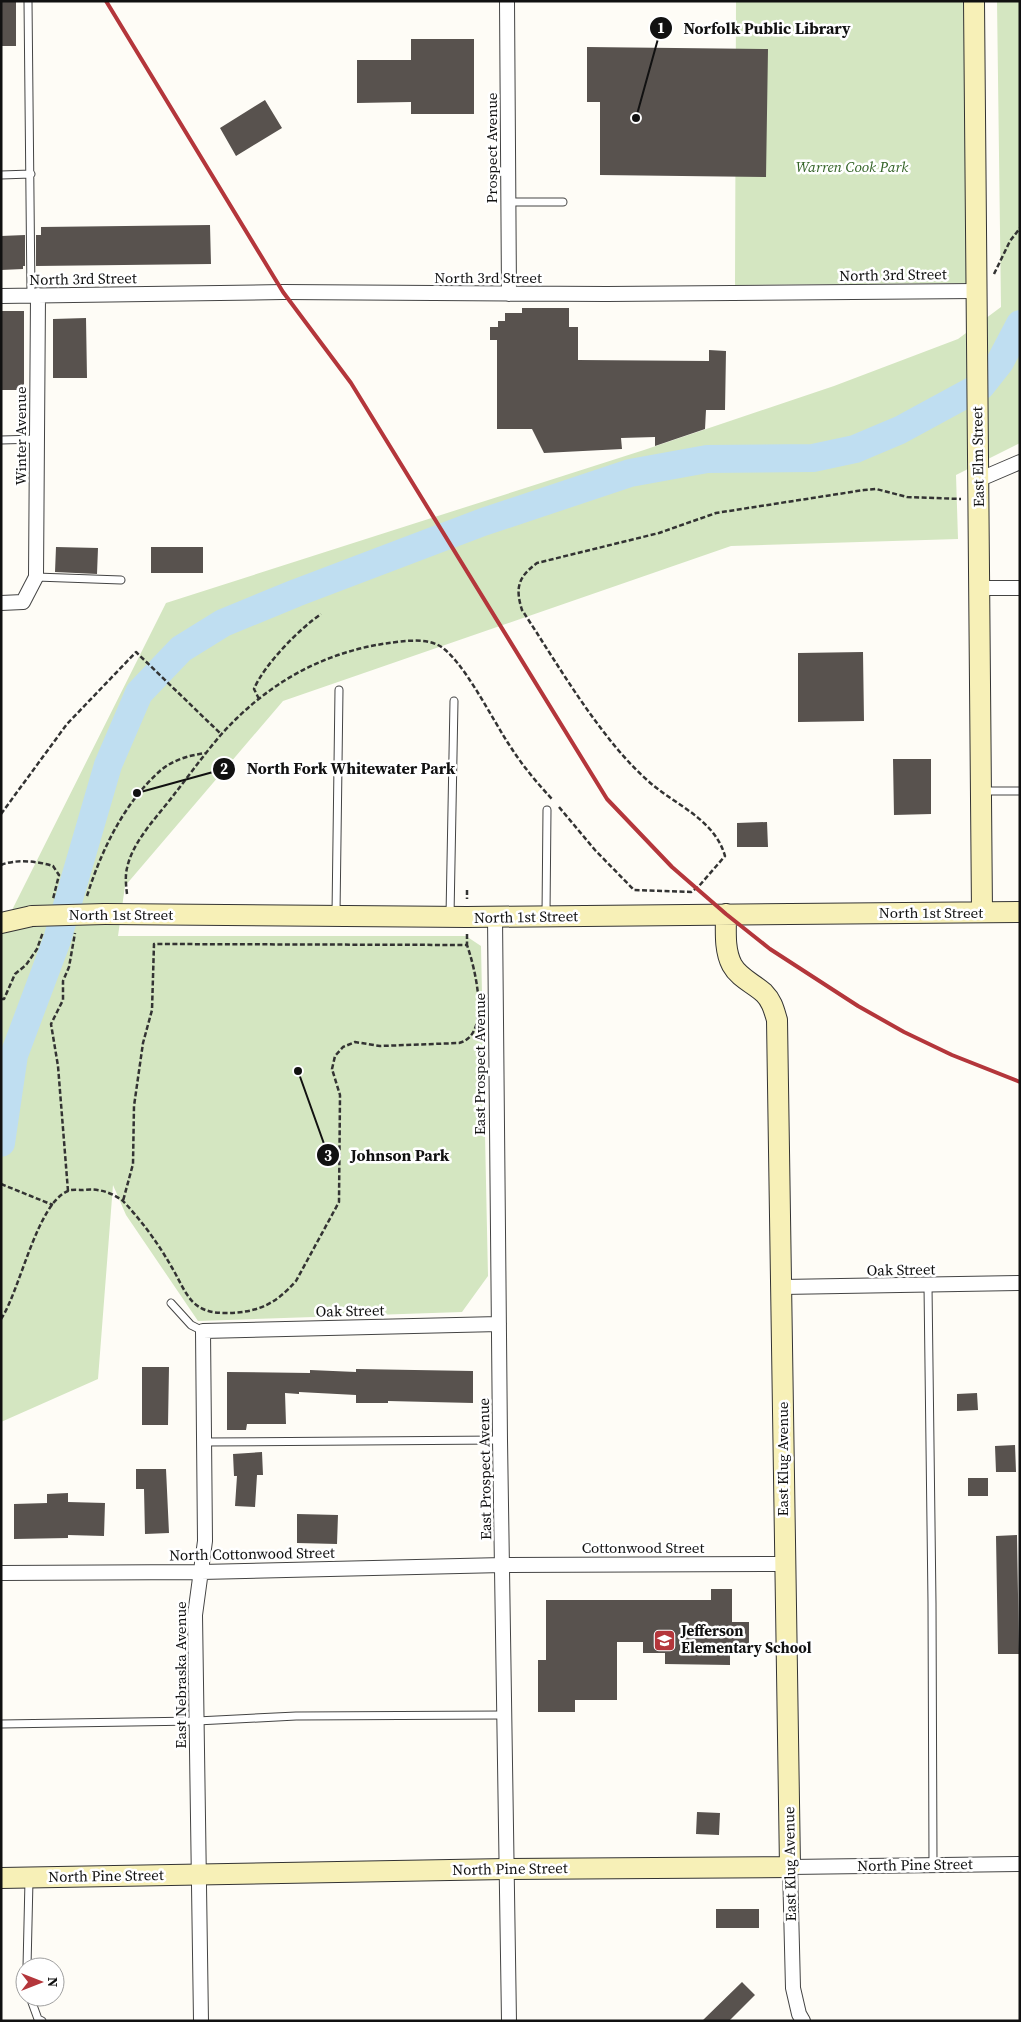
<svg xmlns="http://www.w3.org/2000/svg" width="1021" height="2022" viewBox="0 0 1021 2022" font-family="'Source Serif 4',serif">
<rect width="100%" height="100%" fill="#fefcf6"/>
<path fill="#d4e6c1" d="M736,1H967L970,283L735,285Z
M997,1H1020V443L956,475L958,539L731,546L283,701L125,886L118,936H466L481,946L488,1276L462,1312L198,1321L126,1215L113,1185L98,1379L1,1422V932L166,603L644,450L834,386L958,339L1001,307Z"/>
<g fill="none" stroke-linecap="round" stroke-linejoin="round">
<path stroke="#bfdef1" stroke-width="28" d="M1,1143L14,1055L57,940L108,765L139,693L181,649L223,623L296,593L483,522L630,473L707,459L813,458L855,449L900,430L981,386L1000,362L1020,324"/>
</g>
<path fill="#58524e" d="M1,1H16V46H1Z
M411,39H474V114H411V102L357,103V60H411Z
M587,47L768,49L766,177L600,175V102H587Z
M265,100L282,128L236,156L220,128Z
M210,225L211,264L36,266V235H41V227Z
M25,235V266H23V269L1,270V236Z
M522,308H569V327H578V360L709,361V350L726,351L725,410H706L705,429L655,446V437L621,438L622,449L544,453L532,429H497V340H490V327H498V321H505V313H522Z
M1,311H24V390H1Z
M86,318L87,378H53V319Z
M56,547L98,548L97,574L55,572Z
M151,547H203V573H151Z
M863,652L864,721L798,722V653Z
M893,759H931V814L894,815Z
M767,822L768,847H737V823Z
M142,1367H169L168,1425H142Z
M356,1369L473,1371V1403L388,1401V1403H356V1395L299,1392V1394L285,1393L286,1424H247L246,1430H227V1372L310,1373V1370L356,1372Z
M977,1393L978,1410L957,1411V1394Z
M1015,1445L1016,1472H996L995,1446Z
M262,1452L263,1475H257L255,1507L235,1506L237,1476H234L233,1454Z
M136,1469H166L169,1533L145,1534L144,1489H136Z
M968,1478H988V1496H968Z
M68,1493V1502L105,1503L104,1536L68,1535V1538L14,1539V1504L47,1503V1494Z
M297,1514L338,1515L337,1544L297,1543Z
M1017,1535L1019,1654H998L996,1536Z
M711,1589H732V1622H749V1654H730V1665L665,1664V1653H643V1642H617V1700H575V1712H538V1660H546V1600H711Z
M697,1812L720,1813L719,1835L696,1834Z
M716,1909H759V1928H716Z
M742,1982L755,1995L729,2021H702Z"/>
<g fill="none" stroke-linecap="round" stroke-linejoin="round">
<defs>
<path id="lane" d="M28,1L31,295
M1,175L31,174
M508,202H563
M1,440L38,439
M36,577L121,580
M983,791H1020
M336,914L339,690
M546,914L547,810
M450,916L454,701
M928,1286L932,1603L933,1864
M171,1303L191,1325L203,1331
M204,1442L500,1440
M1,1724L197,1721L296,1716L504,1715
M27,1967L29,1880
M30,1997L38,2019L42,2021"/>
<path id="street" d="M507,1L509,294
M1,296L283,292L607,294L975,291
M978,480L1020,462
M981,588H1020
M1,603L23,602L36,577L38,295
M495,917L500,1440L509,2021
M782,1287L1020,1283
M1,1573L201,1572L503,1565L784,1564
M201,2021L195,1615L205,1541L203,1331L499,1324
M803,2021L799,2014L793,1988L790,1867L1020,1864"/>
<path id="secondary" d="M974,1C974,305 982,608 982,912
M105,914L467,917L1020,912
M1,923L32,916
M1,1878L506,1869L790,1867L777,1020C774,1010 772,1001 764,993C753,983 739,978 732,965C724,950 726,930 726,914"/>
</defs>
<use href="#lane" stroke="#444" stroke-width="9"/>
<use href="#street" stroke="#444" stroke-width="16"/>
<use href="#secondary" stroke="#333" stroke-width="22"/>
<path stroke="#333" stroke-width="2.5" stroke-dasharray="5 2.5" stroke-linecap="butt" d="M994,274L1010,241L1020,228
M259,699L254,689C264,665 299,629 321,614
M559,807L595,850L634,890L691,892L699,886L725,856C715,821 680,807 654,786C603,744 559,666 522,610C515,588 518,577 537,563L659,533L716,513L864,490L876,489L907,497L961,499
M1,814L67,724L136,652L222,735
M1,865C15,859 38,861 53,866L59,875L53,899
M467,890V899
M127,894C126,886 125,876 127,868C133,840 159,815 176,792C195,768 214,740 236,719C279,677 330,651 389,643C403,641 424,638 438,645C462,657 493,721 510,746C522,765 537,783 552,799
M87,896C101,851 124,803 160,771C172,760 190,755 206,753
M467,934V945
M1,999H4L15,974L26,965L37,949L43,932
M1,1184L53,1205
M68,1191L58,1066L51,1024L63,1000V981L69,967L75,933
M1,1319C20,1291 37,1203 68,1191C72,1189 79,1190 83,1190C98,1188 111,1192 123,1201C141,1220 158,1243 171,1266C178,1277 184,1293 193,1302C202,1311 213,1313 225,1313C256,1313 275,1305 296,1281L339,1202L340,1095L332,1069L335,1056L343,1047L355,1042L380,1046L459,1043C492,1035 475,968 467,945L154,944L152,1010L143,1043L134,1106L133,1164L123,1201"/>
<use href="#lane" stroke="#fff" stroke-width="7"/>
<use href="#street" stroke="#fff" stroke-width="14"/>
<use href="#secondary" stroke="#f7f0b7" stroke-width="20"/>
<path stroke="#b4363b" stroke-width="4" d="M106,1L283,292L351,383L607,799L672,867L726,914L770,949L858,1006L904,1032L952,1055L1020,1082"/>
<defs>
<path id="secondary-bridge" d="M32,916L105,914"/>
</defs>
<use href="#secondary-bridge" stroke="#333" stroke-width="22" stroke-linecap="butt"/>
<use href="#secondary-bridge" stroke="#f7f0b7" stroke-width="20"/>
</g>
<defs>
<symbol id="school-square" viewBox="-11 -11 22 22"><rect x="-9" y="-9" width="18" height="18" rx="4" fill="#b4363b" stroke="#fff"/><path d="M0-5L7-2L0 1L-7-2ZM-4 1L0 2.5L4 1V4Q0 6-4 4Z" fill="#fff"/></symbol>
</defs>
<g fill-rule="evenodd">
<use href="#school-square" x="652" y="1628" width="25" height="25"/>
</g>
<g text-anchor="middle" stroke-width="5" stroke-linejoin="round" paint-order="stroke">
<g font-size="15" fill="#111" stroke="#fff">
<text transform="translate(492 148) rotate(-90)" y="5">Prospect Avenue</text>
<text transform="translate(893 275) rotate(-1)" y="5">North 3rd Street</text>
<text x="488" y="283">North 3rd Street</text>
<text transform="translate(83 279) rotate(-1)" y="5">North 3rd Street</text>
<text transform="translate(21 436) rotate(-90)" y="5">Winter Avenue</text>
<text transform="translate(978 457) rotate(-91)" y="5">East Elm Street</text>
<text x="931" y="918">North 1st Street</text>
<text x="121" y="920">North 1st Street</text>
<text transform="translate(526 917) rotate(-1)" y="5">North 1st Street</text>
<text transform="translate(480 1064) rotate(-90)" y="5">East Prospect Avenue</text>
<text transform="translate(901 1270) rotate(-1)" y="5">Oak Street</text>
<text transform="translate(350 1311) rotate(-1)" y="5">Oak Street</text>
<text transform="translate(783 1459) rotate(-90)" y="5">East Klug Avenue</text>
<text transform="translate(485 1469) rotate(-91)" y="5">East Prospect Avenue</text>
<text x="643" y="1553">Cottonwood Street</text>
<text transform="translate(252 1554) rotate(-1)" y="5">North Cottonwood Street</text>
<text transform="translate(181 1675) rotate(-90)" y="5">East Nebraska Avenue</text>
<text transform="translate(790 1864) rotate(-91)" y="5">East Klug Avenue</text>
<text transform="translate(915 1865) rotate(-1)" y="5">North Pine Street</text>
<text transform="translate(510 1869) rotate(-1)" y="5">North Pine Street</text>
<text transform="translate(106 1876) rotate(-1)" y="5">North Pine Street</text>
</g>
<g font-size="15" font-style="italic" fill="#336326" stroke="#fff">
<text x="852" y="172">Warren Cook Park</text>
</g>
<g font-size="15" font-weight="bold" fill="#111" stroke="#fff" text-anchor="start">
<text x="681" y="1636">Jefferson<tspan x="681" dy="17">Elementary School</tspan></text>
</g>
</g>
<path fill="none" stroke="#111" stroke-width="2" d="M636 118L661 28M137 793L224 769M298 1071L328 1155"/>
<g fill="#111" stroke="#fff" stroke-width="2">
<circle cx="636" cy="118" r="5"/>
<circle cx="137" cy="793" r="5"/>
<circle cx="298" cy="1071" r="5"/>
<circle cx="661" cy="28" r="12"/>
<circle cx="224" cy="769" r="12"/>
<circle cx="328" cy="1155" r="12"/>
</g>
<g font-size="15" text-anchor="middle" font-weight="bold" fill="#fff">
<text x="661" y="33">1</text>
<text x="224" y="774">2</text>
<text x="328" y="1161">3</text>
</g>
<g font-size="16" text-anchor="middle" font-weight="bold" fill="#111" stroke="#fff" stroke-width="5" stroke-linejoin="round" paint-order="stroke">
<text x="767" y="34">Norfolk Public Library</text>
<text x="351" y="774">North Fork Whitewater Park</text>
<text x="400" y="1161">Johnson Park</text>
</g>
<rect width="1021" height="2022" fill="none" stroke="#111111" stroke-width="5"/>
<g transform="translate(40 1982) rotate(90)"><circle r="24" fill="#ffffff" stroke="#a0a0a0"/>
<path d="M0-4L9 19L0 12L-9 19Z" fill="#b4363b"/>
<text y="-8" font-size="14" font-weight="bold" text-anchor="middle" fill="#111111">N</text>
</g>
</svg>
